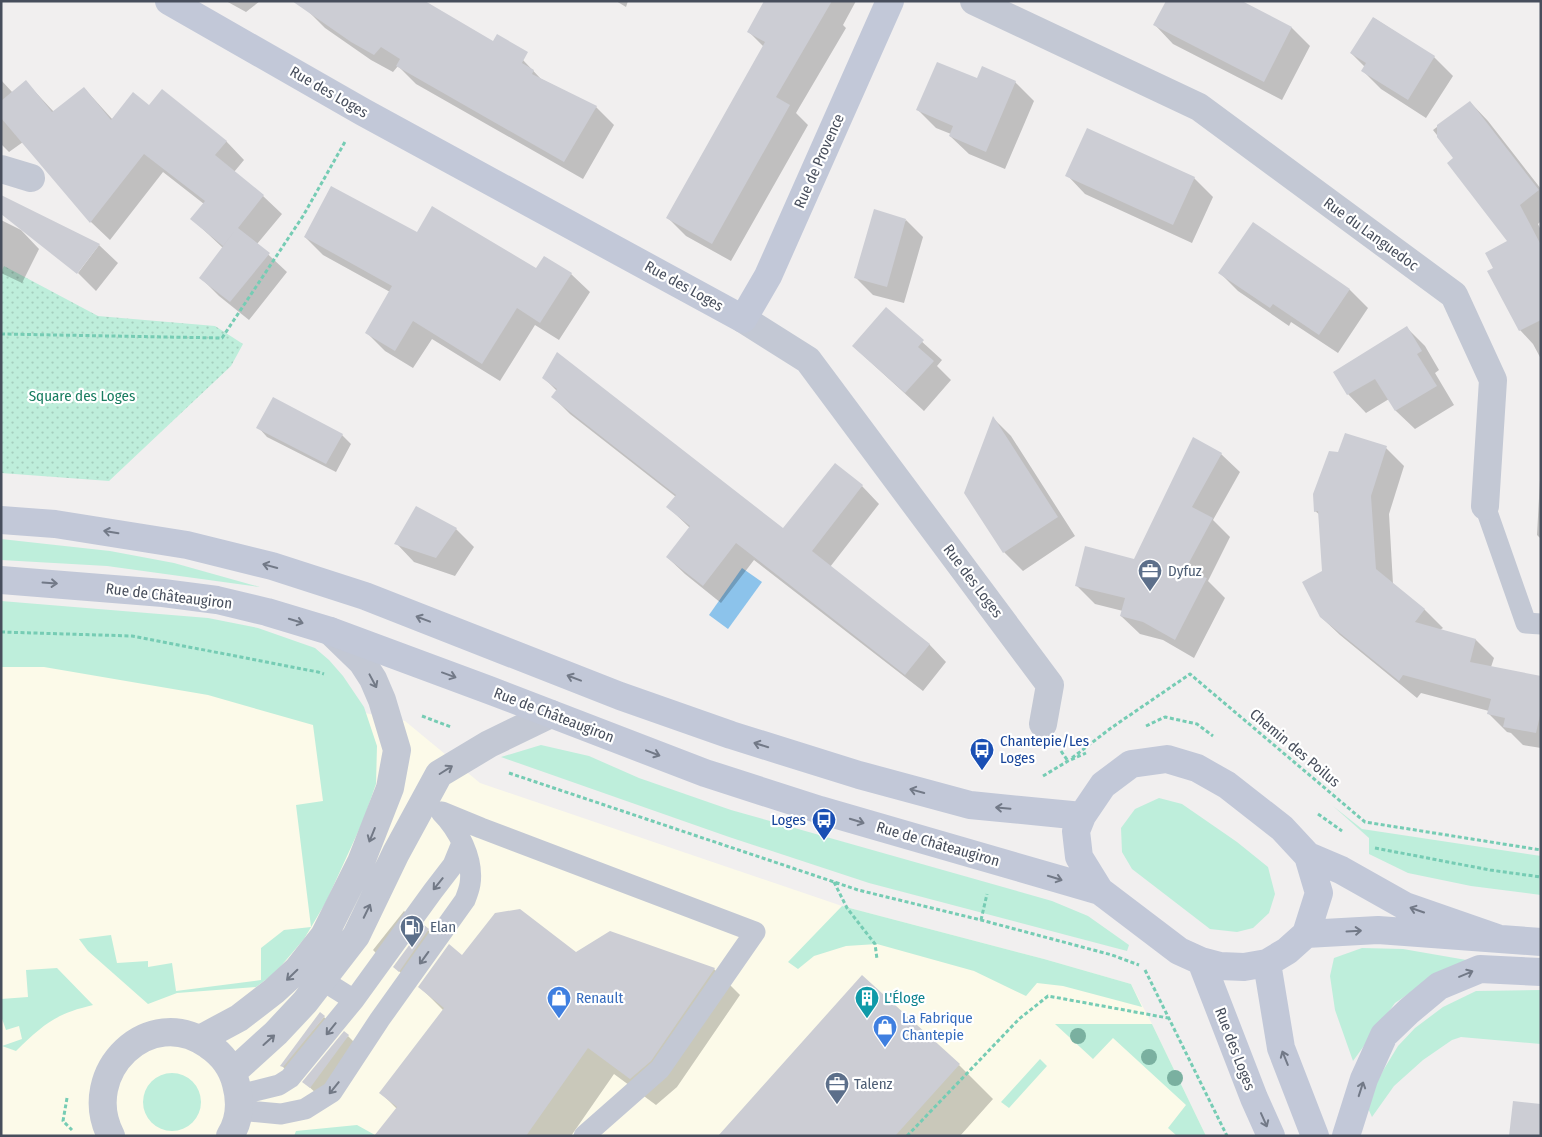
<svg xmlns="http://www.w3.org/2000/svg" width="1542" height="1137" viewBox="0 0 1542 1137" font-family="'Fira Sans Condensed',sans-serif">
<defs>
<pattern id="park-dots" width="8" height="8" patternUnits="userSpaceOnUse" patternTransform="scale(1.25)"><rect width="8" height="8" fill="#beeedb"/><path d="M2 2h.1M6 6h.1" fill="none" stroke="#a5cebe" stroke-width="1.8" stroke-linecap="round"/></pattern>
</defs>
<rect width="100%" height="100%" fill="#f1efef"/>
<path fill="#fcfae9" d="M1,640L405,721L480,783L842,906L1044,959L1131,984L1152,1024L1206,1136H1Z"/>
<path fill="#beeedb" d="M1,539L110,551L174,563L260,587L107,566L1,560Z
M1,601L208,618L258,628L315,648L329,660L343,676L364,707L377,746L376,784L363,821L326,902L304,939L275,973L256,987L177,993L148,1004L88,951L79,939L111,935L117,963L148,961V967L172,963L176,991L261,980V948L284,930L311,927L296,805L323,801L313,725L208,695L44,667H1Z
M541,745L589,756L639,778L731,810L1052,901L1088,916L1129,945L1127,951L869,883L729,837L501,757Z
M1159,798L1182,804L1237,842L1268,867L1275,894L1269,913L1253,928L1237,932L1210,929L1132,869L1122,852L1121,828L1135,809Z
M1333,806L1362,829L1541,856V895L1471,886L1408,873L1369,854V838Z
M842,906L1044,959L1131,984L1142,1007L1063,986L1037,983L1026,996L974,971L877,944L846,946L814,956L798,969L788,962Z
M1362,948L1403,949L1478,962L1432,978L1395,1003L1353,1061L1335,1010L1330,976L1334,958Z
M57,968L93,1005C55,1014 44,1024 16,1051L2,1046L22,1039L19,1026L6,1030L1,1016V999L28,997L26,970Z
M1541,990V1044L1472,1038L1461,1037L1452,1040L1423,1060L1394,1086L1372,1117L1366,1104L1384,1069L1398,1046L1415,1028L1443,1007L1476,991Z
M1055,1024H1152L1206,1136H1177L1168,1128L1186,1105L1113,1038L1093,1059Z
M1040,1059L1047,1066L1009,1108L1001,1102Z
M143 1102a29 29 0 1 1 58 0a29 29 0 1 1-58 0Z
M357,1125L375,1135L294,1136L296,1131Z"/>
<path fill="url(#park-dots)" d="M4,266L98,316L215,326L243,344L231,366L109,481L1,473V272Z"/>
<path fill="#8cc3eb" d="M742,568L762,582L728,629L709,615Z"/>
<path fill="#0003" d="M226,1H260L246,12Z
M616,1H628L626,7Z
M765,1H856L843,25L846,28L796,113L808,125L731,261L686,236L668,218L764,47L749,32Z
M1239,1L1292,28L1310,46L1282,100L1173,44L1155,25Z
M307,10L523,60L541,79L596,107L614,125L583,179L416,84L398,66L393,72L371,60L325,28Z
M1374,18L1434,57L1453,76L1426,118L1381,89L1363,71L1365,67L1351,53Z
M1,80L13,93L26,82L54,112L84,88L113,120L149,106L226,141L244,160L234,172L263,196L282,214L257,244L287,272L249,320L219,296L201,278L223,248L192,219L204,204L163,172L110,240L91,222L23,142L9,152L1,144Z
M977,80L1015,82L1034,101L1005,169L969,154L950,136L951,134L936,128L918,110Z
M1470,102L1488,121L1541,189V221L1538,224L1541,230V359L1533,344L1520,330L1494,269L1509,241L1455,158L1433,130Z
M1067,175L1194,178L1213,197L1192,243L1085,194Z
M1,220L21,230L39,249L22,283L1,273Z
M906,220L923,237L904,303L873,295L855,277Z
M1253,224L1350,290L1368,308L1338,353L1291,322L1289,326L1238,291L1220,273Z
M417,234L537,270L545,257L571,274L590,292L559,340L535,325L500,381L432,339L413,368L385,351L367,333L390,292L323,255L305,237Z
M99,245L118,263L96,291L78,273Z
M886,309L942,360L937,366L951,380L924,411L853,346Z
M1407,328L1425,346L1439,370L1435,373L1454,405L1415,429L1396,411L1389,399L1366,413L1348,394Z
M544,378L783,530L862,486L879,504L830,567L929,644L946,662L923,691L754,560L721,603L685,574L667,557L690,528L668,507L676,497L570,414L553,397L557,391Z
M993,418L1011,436L1075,536L1023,571L1004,552Z
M258,427L342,435L351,444L336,472L267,437Z
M1386,448L1404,466L1389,514L1393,584L1425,610L1443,628L1440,630L1476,640L1494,658L1491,667L1541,677V748L1523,745L1511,733L1507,732L1489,714V711L1421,693L1417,698L1340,635L1321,617L1324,572L1320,515L1315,511L1339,453Z
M1221,454L1240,472L1213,520L1230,537L1208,581L1225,598L1194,658L1163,640L1140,634L1121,616L1123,611L1095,604L1076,585L1135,561Z
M1541,462V539L1537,535Z
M456,529L474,547L455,576L414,562L396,543Z
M404,911L413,919L383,960L373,950Z
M428,930L437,939L404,976L395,967Z
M576,954L714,969L740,995L677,1087L656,1105L614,1074L571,1136H376L397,1109L381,1093L444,1011L420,987L463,956Z
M324,1017L333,1026L292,1076L282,1066Z
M348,1036L357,1045L319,1096L304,1082Z
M959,1065L993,1099L960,1136H719Z"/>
<path fill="#cccdd4" d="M292,1H425L493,41L497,34L528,52L522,63L534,70L532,74L597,106L564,162L396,66L400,59L381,47L374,55L351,42Z
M764,1H832L776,97L790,105L712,244L666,218L765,42L747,32Z
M1166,1H1242L1292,27L1264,82L1153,25Z
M1373,17L1435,56L1408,100L1361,71L1366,63L1350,53Z
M937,62L977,78L982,66L1016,81L986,152L949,136L953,126L916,110Z
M26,80L52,112L84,87L111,120L133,92L149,105L162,89L227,141L215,155L264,195L238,228L270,253L230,302L199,278L236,229L223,246L190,219L205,201L144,154L90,223L1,118V101Z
M1470,101L1539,190L1520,205L1541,245V320L1519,331L1487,271L1493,268L1485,253L1507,241L1447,163L1453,158L1437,137V125Z
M1087,128L1195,177L1173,225L1065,176Z
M331,186L417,232L432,206L536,268L544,256L572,273L540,323L517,308L482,364L413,321L395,351L365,333L392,286L304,237Z
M1,195L100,244L77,274L1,214Z
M874,209L906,219L887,287L854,278Z
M1253,222L1350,289L1319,335L1273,304L1270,308L1218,273Z
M886,307L924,340L918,347L934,361L905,393L852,346Z
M1407,326L1422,351L1417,354L1437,386L1395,411L1375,379L1347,395L1333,372Z
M557,352L783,528L835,463L863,485L812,551L930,644L905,675L736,543L703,586L666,557L690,526L666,507L676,495L551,397L557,389L542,378Z
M273,397L343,434L326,464L256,428Z
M993,416L1058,517L1003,553L964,493Z
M1345,433L1387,446L1371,496L1376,569L1425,609L1415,622L1476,639L1470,662L1541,676V711L1536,733L1503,727L1505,718L1487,714L1491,699L1403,675L1399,681L1320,617L1302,582L1322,571L1318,511L1314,512L1313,494L1329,451L1338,452Z
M1193,437L1222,453L1192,507L1213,518L1184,572L1207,578L1175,640L1143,622L1120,616L1125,598L1075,586L1085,546L1134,559Z
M416,506L457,528L436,558L394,544Z
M520,909L576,952L610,931L715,968L651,1061L630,1079L588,1048L526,1136H374L397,1107L379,1093L444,1008L418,987L449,944L462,955L495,913Z
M424,925L429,929L399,972L393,967Z
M862,975L960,1064L895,1136H718Z
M320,1012L325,1016L283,1067L280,1066Z
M344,1031L349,1035L310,1088L302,1082Z
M1513,1101L1541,1104V1136H1509Z"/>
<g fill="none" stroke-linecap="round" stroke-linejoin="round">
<path stroke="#76ccb4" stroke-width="3" stroke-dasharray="4 2.5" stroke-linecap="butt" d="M1,334L222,338L303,216L346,140
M1,632L132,636L318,672L324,674
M422,716L451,727
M1146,726L1165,717L1197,724L1213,736
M1061,751L1068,761
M1072,758L1111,728L1190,674L1365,822L1541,850
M509,773L858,890L981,920L1112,955L1139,965
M1043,776L1068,761L1086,753
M1318,814L1342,831
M1375,848L1490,870L1541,877
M834,882L847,908L875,944L877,959
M981,920L987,894
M1145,970L1227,1136
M67,1098L63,1121L72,1130
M907,1136L1019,1019L1048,996L1168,1018"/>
<path stroke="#c3c8d4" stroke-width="21" d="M1485,506L1526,623L1541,624
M442,812L481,828L755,932L660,1069L584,1136
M322,980L354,1000
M239,1095L279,1085L290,1078L354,1000L433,891L453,865L462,843
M239,1110L281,1114L305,1109L332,1092L380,1019L465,900C467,895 469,890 470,884C474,859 458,829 441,812"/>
<path stroke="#c3c8d4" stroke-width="28" d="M974,1L1199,107L1454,295L1493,380L1485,506
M1,169L31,178
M743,319L808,360L1050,685L1043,724
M200,1039L239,1018L274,991L298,969L324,936L361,862L390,788L397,750L382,700L373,679L362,662L330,631
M233,1072L276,1033L305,1002L356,936L396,853L439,774L489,744L551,714
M111,1136C78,1072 150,1003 208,1045C223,1055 232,1067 236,1084C241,1102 240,1120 230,1136"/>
<path stroke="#c2c8d8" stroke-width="28" d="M169,1L363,112L743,319L768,276L890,1
M1,520L55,524L187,545L272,566L365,596L620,696L731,735L859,775L970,805L1082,816
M1,580L163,593L217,600L267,612L330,631L489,690L705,773L820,810L1100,891
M1308,856L1319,893L1306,934L1287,951L1267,963L1244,967L1220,966L1201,961L1179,951L1100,891L1079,857L1076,831L1082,816L1103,785L1131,764L1167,759L1197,768L1227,785L1282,828L1308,856L1341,870L1405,906L1497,938
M1306,934L1378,930L1541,942
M1201,961L1254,1098L1271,1136
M1267,963L1281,1048L1315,1136
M1346,1136L1364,1079L1384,1035L1409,1011L1439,986L1480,969L1541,972"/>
</g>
<g fill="#7ab0a0">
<circle cx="1078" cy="1036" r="8"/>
<circle cx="1149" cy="1057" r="8"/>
<circle cx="1175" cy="1078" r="8"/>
</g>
<defs><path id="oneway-shaft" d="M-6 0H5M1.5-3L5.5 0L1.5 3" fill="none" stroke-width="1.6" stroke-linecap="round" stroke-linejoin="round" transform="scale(1.25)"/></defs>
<g stroke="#727987">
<use href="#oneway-shaft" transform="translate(111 532) rotate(-171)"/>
<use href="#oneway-shaft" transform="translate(270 566) rotate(-165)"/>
<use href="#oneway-shaft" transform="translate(50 583) rotate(4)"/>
<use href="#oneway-shaft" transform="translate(423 619) rotate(-159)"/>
<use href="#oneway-shaft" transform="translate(296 621) rotate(17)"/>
<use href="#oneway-shaft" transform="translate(449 675) rotate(20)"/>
<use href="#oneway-shaft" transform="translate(574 678) rotate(-159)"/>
<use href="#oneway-shaft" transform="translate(761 745) rotate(-163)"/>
<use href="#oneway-shaft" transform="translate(653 753) rotate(21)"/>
<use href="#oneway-shaft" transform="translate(917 791) rotate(-165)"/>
<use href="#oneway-shaft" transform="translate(1003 808) rotate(-175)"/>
<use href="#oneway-shaft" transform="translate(857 821) rotate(17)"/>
<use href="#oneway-shaft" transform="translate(1055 878) rotate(17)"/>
<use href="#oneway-shaft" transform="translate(1417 910) rotate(-161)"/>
<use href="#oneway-shaft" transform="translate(1354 931) rotate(-3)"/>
<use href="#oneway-shaft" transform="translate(1466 974) rotate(-23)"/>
<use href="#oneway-shaft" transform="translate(1285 1058) rotate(-112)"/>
<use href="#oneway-shaft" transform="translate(1361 1089) rotate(-72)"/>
<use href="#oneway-shaft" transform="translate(1264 1120) rotate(66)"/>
</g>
<g stroke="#727986">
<use href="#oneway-shaft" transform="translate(373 681) rotate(62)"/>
<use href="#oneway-shaft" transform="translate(446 770) rotate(-32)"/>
<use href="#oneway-shaft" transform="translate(372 835) rotate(112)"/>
<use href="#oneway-shaft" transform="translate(438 884) rotate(129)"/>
<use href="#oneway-shaft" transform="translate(367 911) rotate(-64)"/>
<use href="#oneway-shaft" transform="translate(424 958) rotate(126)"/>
<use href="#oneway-shaft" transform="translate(292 975) rotate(136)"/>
<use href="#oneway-shaft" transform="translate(331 1029) rotate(129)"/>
<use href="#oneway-shaft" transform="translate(269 1040) rotate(-42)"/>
<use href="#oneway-shaft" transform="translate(334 1088) rotate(129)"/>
</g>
<defs>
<symbol id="office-pin" viewBox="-11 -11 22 30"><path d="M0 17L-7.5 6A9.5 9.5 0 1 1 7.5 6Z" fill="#5c6f8a" stroke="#fff"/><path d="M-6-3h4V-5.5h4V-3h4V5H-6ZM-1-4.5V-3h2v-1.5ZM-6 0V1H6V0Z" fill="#fff"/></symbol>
<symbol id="bus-pin" viewBox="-11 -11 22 30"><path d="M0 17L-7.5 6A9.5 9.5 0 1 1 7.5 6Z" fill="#1a4fb4" stroke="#fff"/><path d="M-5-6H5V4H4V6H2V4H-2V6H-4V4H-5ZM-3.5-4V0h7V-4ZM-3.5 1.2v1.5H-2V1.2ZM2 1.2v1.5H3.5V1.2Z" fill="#fff"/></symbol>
<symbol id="fuel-pin" viewBox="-11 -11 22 30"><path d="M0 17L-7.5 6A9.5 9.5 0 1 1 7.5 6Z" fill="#5c6f8a" stroke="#fff"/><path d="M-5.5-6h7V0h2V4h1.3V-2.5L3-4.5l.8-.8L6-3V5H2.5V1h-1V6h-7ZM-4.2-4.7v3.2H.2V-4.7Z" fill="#fff"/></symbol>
<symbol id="shop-pin" viewBox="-11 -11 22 30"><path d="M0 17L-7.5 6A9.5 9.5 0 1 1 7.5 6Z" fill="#3f7fe0" stroke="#fff"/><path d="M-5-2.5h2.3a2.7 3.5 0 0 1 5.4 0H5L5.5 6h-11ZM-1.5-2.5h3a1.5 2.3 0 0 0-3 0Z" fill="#fff"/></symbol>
<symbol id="building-pin" viewBox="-11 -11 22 30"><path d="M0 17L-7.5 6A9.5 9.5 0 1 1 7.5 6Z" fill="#0f9aa8" stroke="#fff"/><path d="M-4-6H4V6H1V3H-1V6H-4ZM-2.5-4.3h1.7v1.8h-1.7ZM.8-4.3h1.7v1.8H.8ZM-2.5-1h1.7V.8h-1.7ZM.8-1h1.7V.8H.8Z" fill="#fff"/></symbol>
</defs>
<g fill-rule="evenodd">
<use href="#office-pin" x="1136" y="557" width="28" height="38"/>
<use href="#bus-pin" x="968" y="736" width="28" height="38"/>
<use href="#bus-pin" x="810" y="806" width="28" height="38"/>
<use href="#fuel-pin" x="398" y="913" width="28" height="38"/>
<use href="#shop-pin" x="545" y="984" width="28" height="38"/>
<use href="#building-pin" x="853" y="984" width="28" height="38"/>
<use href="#shop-pin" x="871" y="1013" width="28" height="38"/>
<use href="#office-pin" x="823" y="1070" width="28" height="38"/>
</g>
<g text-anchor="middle" stroke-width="4.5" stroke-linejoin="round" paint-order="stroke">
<g font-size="15" fill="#474e5c" stroke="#fff">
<text transform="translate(329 92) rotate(30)" y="5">Rue des Loges</text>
<text transform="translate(819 161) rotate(-66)" y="5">Rue de Provence</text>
<text transform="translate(1371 234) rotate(36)" y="5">Rue du Languedoc</text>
<text transform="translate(684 286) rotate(29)" y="5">Rue des Loges</text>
<text transform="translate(973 581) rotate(53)" y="5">Rue des Loges</text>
<text transform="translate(169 596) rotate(7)" y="5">Rue de Châteaugiron</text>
<text transform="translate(554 715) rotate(21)" y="5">Rue de Châteaugiron</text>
<text transform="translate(1295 748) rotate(40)" y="5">Chemin des Poilus</text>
<text transform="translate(938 844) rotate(16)" y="5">Rue de Châteaugiron</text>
<text transform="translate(1235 1049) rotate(69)" y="5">Rue des Loges</text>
</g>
<g font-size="15" fill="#187d60" stroke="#fff">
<text x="82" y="401">Square des Loges</text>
</g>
<g font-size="15" fill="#4e5e75" stroke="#fff" text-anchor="start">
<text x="1168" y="576">Dyfuz</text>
<text x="430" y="932">Elan</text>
<text x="854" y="1089">Talenz</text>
</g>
<g font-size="15" fill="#164399" stroke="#fff" text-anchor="start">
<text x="1000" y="746">Chantepie/Les<tspan x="1000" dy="17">Loges</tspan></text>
<text x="806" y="825" text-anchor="end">Loges</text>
</g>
<g font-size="15" fill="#366cbe" stroke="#fff" text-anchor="start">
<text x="576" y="1003">Renault</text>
<text x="902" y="1023">La Fabrique<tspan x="902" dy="17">Chantepie</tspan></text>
</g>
<g font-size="15" fill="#0d838f" stroke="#fff" text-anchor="start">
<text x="884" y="1003">L'Éloge</text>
</g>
</g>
<rect width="1542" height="1137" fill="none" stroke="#474e5c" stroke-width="5"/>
</svg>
